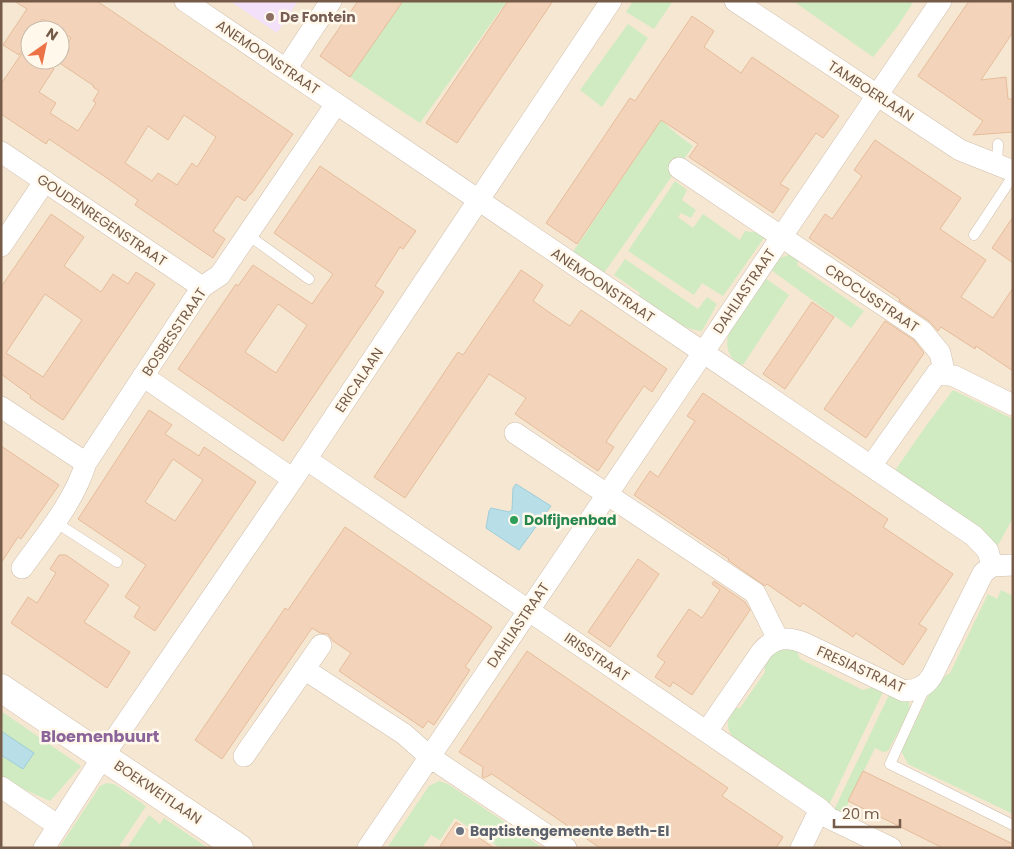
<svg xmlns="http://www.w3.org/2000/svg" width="1014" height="849" viewBox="0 0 1014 849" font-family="Poppins,sans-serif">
<rect width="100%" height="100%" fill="#fdf5e4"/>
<path fill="#f5e7d2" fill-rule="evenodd" d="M1,1H1013V848H1ZM30,30H60V60H30Z"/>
<path fill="#f2e1f9" d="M230,1H298L277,33Z"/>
<path fill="#d0ebc2" d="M403,1H507L420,123L350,77Z
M633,1H673L654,29L626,12Z
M793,1H914L897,27L873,57Z
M628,24L648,38L602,107L580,90Z
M661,120L678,135L693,146L604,273L573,252Z
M675,181L687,190L682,200L696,210L691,218L681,213L678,217L693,228L703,214L740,240L745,231L750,232L758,231L764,238L723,296L702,283L694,295L628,251Z
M788,255L799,259L797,265L864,311L851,328L771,270L780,258Z
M625,259L698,309L707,297L717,304L702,331C678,329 658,311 638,298L640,293L614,275Z
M765,278L789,295L743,365C729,360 724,346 729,333Z
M953,390L1013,419V518L998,545L894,472L928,423Z
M1001,590L1013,596V814L908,764L901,751L931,690L939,680L950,673L988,594L997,599Z
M782,648L796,649L800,659L863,690L873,687L883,692L827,809L733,737C724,725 728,719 735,708H740L765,672L764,663L768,656Z
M889,695L909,702L910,710L888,751L883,752L875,748L842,816L833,812Z
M1,711L81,766L50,801L10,783L1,777V755L23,769L33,753L1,731Z
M439,781L448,784L543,848H500L455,818L440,840L431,835L422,848H387L429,786Z
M107,783L114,784L146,806L118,848H59L100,786Z
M149,815L160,824L164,818L208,848H127Z"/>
<path fill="#b8dee7" stroke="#9ecdd9" d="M516,484L551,506L519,550L486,528L489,511L491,508L509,512L512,510L513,488Z
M1,731L34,753L23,769L1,755Z"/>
<path fill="#f3d4bb" stroke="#e6bc9a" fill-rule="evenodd" d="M14,1H97L293,134L251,194H250L245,201L237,196L213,231L225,239L213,258L135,205L138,200L104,176L49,139L46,144L1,114V84L24,50L30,53V60H40L54,69L39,92L56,103L50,113L78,131L96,103L93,101L99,91L93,87L94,86L55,60H60V54L71,38L42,19L35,30H30V38L19,55L3,45L27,9ZM184,115L216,137L197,167L192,163L177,185L158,173L152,181L125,163L148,126L168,140Z
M358,1H403L350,77L320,56Z
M508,1H553L457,143L426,123Z
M969,1H1013V32L981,80L1006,77L1008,99H1013V132L973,135L983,121L918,76Z
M692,16L714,31L704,47L741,73L752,57L839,116L823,138L816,133L780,184L789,189L773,213L689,157L698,144L661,120L577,244L546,223L630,98L635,101Z
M875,140L961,198L940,229L986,260L961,297L993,318L1013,288V371L976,346L975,349L941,327L938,331L929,321L899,301L900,299L809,238L825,214L832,219L862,176L854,170Z
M320,166L416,231L403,249L400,247L375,286L384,292L283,441L178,369L236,284L238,286L253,265L312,304L333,274L274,233ZM278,304L307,325L276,373L245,352Z
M51,214L84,237L64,266L101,292L113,274L128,284L136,272L155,284L63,420L30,398L31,396L1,374V287ZM45,294L82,320L43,377L6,353Z
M1013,217V263L992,248Z
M521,270L543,285L533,301L556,317L570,326L581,310L667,369L652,392L644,386L617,425L606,442L614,447L598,471L515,414L526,398L489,374L405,498L374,477L458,352L463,355Z
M812,302L834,317L785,389L763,374Z
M885,321L914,340L924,353L866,438L824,409Z
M703,393L888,519L883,527L953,574L919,624L927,629L903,665L856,633L853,637L803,603L800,607L767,584L765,586L728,560L729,559L634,495L650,471L658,477L695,421L687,416Z
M149,410L172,425L165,434L199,456L204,447L256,482L155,631L134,617L140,607L125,597L146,565L78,519ZM173,459L203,480L175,521L145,502Z
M1,446L59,485L21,539L18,537L1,563Z
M345,527L492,627L465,667L470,670L434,725L428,721L423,728L339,671L351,653L333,641L328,634L320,633L312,628L222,759L195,740L285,608L288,610Z
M59,555H66L109,585L84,622L130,652L107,688L11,623L28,597L37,603L56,573L50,569Z
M638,559L659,574L610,647L588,632Z
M714,581L745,602L750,610L692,695L673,682L670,687L655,677L665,662L657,656L689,609L702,618L720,590L712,584Z
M527,651L728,788L722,796L783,837L776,848H600L492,774L484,778L482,777L483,767L459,752Z
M863,771L1013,844V848H943L848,801Z
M456,822L494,848H439Z"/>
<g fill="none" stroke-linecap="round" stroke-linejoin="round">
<defs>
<path id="lane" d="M997,165L998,144
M248,235L309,279
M974,235L1013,176
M55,522L117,562
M918,689L922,694L890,764L1013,825"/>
<path id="street" d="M185,1L974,536L988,551L992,566L1013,565
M735,1L960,150L1013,171
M286,69L331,1
M1,152L202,287
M679,168L922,331L940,353L945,375
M1,246L45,181
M143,376L293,479
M1,407L86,463
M515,433L755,593L778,639
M306,459L820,809L829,818L891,848
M871,466L937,373L954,376L1013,405
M22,568C45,536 74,502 86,463L202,287L220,275L336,104
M304,669L404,734L430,757L566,848
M707,731L762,651C774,637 787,636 804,643L904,691C917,690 925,687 932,676L983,573L992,566
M244,756L321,645
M1,787L57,825
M44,848L104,755L293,479L611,1
M368,848L941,1
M801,848L820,809"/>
<path id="secondary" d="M1,688L239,848"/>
</defs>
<use href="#lane" stroke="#d1bfad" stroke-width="11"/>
<use href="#street" stroke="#d1bfad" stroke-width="22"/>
<use href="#secondary" stroke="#d4bfaa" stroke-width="29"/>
<use href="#lane" stroke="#fff" stroke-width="10"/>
<use href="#street" stroke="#fff" stroke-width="21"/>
<use href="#secondary" stroke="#fff" stroke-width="28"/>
</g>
<circle fill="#8d6e63" stroke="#fff8eb" stroke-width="2" cx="270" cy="17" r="5"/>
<circle fill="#2e9e5b" stroke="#fff8eb" stroke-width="2" cx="514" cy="520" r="5"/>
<circle fill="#6b7280" stroke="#fff8eb" stroke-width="2" cx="460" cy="831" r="5"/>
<g text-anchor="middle" stroke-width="5" stroke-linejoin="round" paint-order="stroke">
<g font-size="14" font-weight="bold" fill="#785e54" stroke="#fff8eb" text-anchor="start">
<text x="280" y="22">De Fontein</text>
</g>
<g font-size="14" fill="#765b49" stroke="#fff8eb">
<text transform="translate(268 57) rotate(34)" y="5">ANEMOONSTRAAT</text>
<text transform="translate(871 91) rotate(33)" y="5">TAMBOERLAAN</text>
<text transform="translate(102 220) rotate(34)" y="5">GOUDENREGENSTRAAT</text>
<text transform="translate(603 285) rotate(34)" y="5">ANEMOONSTRAAT</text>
<text transform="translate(744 291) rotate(-56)" y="5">DAHLIASTRAAT</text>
<text transform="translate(872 298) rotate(34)" y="5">CROCUSSTRAAT</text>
<text transform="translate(174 332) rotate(-56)" y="5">BOSBESSTRAAT</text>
<text transform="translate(359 380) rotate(-56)" y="5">ERICALAAN</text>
<text transform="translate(518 625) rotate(-56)" y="5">DAHLIASTRAAT</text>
<text transform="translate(597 657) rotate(34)" y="5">IRISSTRAAT</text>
<text transform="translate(861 669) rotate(24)" y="5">FRESIASTRAAT</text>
<text transform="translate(158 792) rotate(34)" y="5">BOEKWEITLAAN</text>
</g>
<g font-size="14" font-weight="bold" fill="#27864d" stroke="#fff8eb" text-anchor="start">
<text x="524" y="525">Dolfijnenbad</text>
</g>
<g font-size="14" font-weight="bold" fill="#5b616d" stroke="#fff8eb" text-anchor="start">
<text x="470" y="836">Baptistengemeente Beth-El</text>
</g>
<g font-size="16" font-weight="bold" fill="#8b649a" stroke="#fff8eb">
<text x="100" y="742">Bloemenbuurt</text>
</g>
</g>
<rect width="1014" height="849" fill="none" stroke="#765b49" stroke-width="5"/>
<g transform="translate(45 45) rotate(33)"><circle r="24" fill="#fff8eb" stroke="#c8b9aa"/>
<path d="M0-4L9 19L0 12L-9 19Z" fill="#eb7345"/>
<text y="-8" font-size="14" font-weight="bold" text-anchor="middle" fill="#765b49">N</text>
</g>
<path d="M834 819v8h66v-8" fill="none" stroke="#765b49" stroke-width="2.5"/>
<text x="842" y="819" font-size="15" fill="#765b49" stroke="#fff8eb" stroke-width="4" paint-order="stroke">20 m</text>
</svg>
